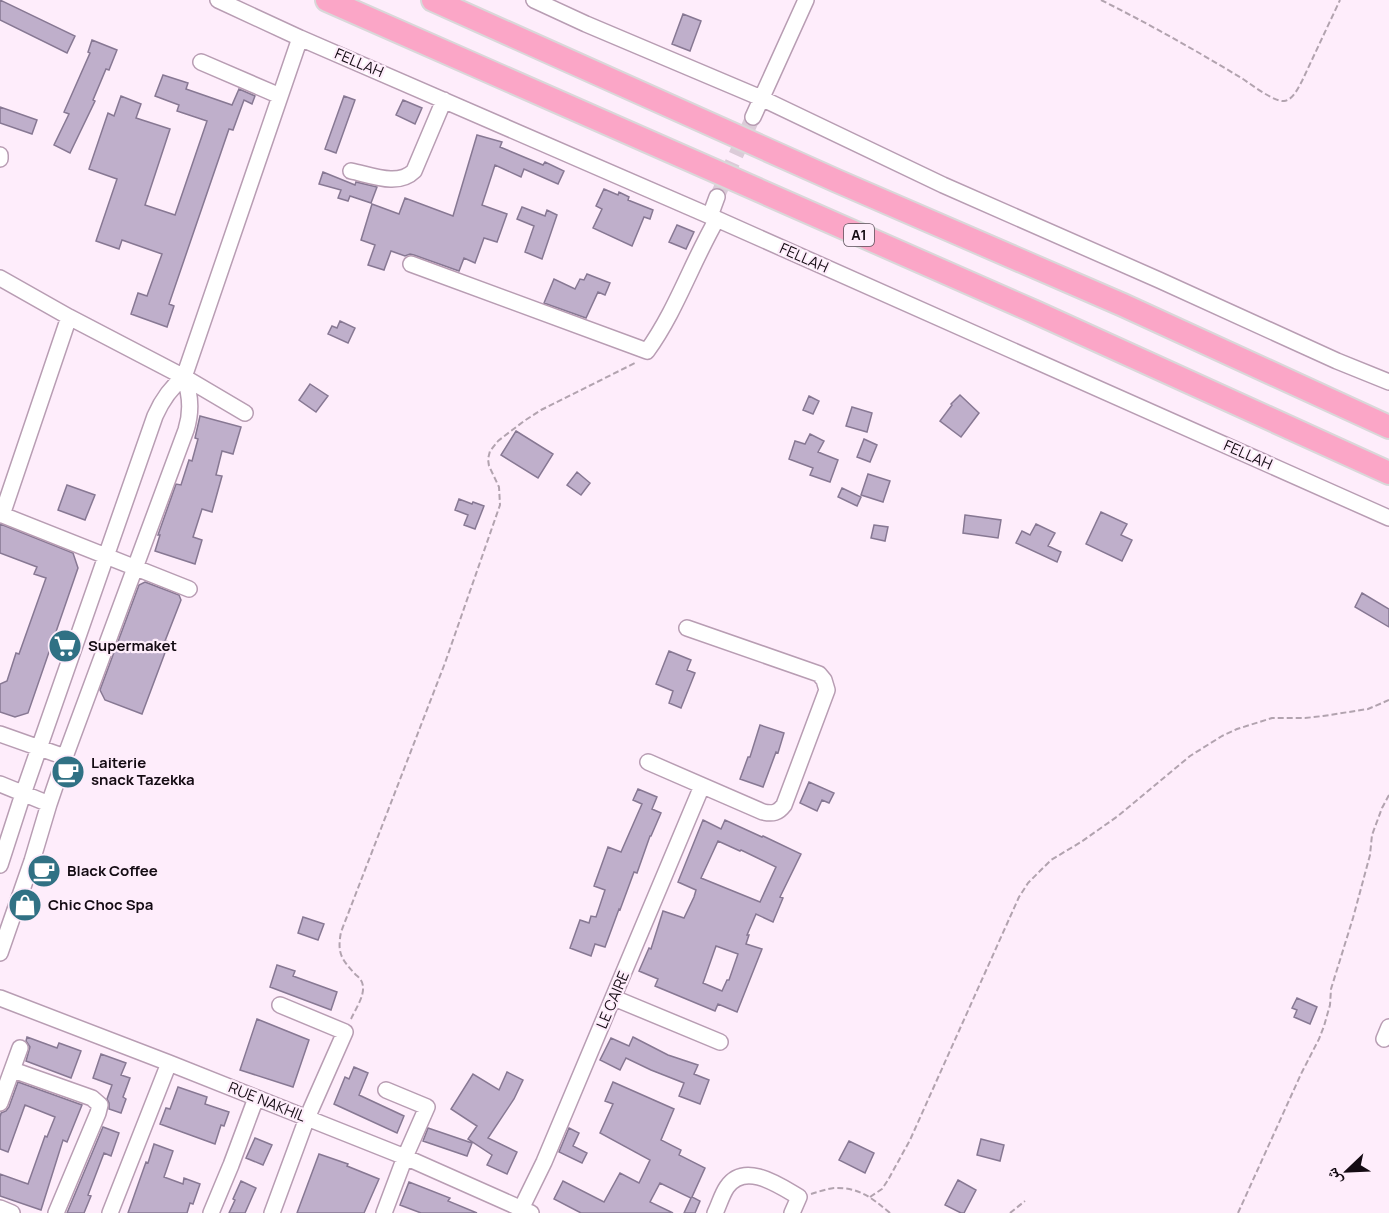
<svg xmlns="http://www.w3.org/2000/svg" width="1389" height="1213" viewBox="0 0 1389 1213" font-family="Manrope,'Noto Naskh Arabic',sans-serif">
<rect width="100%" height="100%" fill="#feedfb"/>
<path fill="#bfafcb" stroke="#877893" stroke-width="1.5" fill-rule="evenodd" d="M0,0L75,36L67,53L0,20Z
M683,14L701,21L690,51L672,44Z
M92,40L117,50L109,70L106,69L93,100L95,101L70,153L54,145L69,114L64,112L90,53L88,52Z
M163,75L188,83L186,89L232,105L239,89L255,96L252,104L244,100L233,130L229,129L169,304L174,306L167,327L131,314L138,293L147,296L162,254L122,240L119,249L96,241L117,179L89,169L108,113L114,116L121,96L141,104L136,118L170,129L145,205L175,215L207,121L177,111L179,105L155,96Z
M344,96L355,100L336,153L325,149Z
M403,100L422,108L415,124L396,115Z
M0,107L37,120L32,134L0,123Z
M477,135L502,142L500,147L543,165L545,162L564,171L558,184L524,169L521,177L495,165L482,205L507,214L497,242L484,238L475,263L464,258L459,271L414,255L410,254L405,256L391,251L384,270L368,265L375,245L361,240L372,204L399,214L405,198L453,216Z
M323,172L355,185L356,182L377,187L371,203L350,196L348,201L338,198L341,190L319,184Z
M604,189L618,195L619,192L629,197L628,200L653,210L650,219L644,217L632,246L593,228L602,209L596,206Z
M522,207L545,216L547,210L557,215L542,259L525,252L534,226L517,219Z
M677,225L694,232L686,249L669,242Z
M587,274L610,283L605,295L598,292L586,318L544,303L554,279L575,289L580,279L584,280Z
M340,321L355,328L348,343L328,334L332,326L337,328Z
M310,384L328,396L316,412L299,400Z
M960,395L979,413L961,437L940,421L952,405L951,404Z
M809,396L819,401L813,414L803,410Z
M852,407L872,413L867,432L846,426Z
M200,416L241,427L233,454L222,451L216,475L222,476L212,512L202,509L193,537L202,540L195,564L155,551L160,535H158L176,484L181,485L189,460L192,461L198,439L195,438Z
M516,431L553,454L538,478L501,455Z
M810,434L824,441L818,452L838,460L830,482L810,475L813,468L789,459L795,441L805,444Z
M864,439L877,445L870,462L857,457Z
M577,472L590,483L581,495L567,485Z
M868,474L890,481L883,502L861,495Z
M67,485L95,495L85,520L58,510Z
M842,488L861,497L857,506L838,497Z
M459,499L472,504L473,502L484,506L475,529L464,525L468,515L455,510Z
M1101,512L1127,524L1121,535L1132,540L1122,561L1086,544Z
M965,515L1001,520L998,538L963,533Z
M0,524L73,553L78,568L28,713L15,717L0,712V684L7,681L16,653L19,654L46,578L34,574L37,567L0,553Z
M1036,524L1055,533L1048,546L1061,552L1057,562L1016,543L1022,531L1030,535Z
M874,525L888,527L885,541L871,538Z
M145,582L179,595L181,600L165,641L169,642L142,714L105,700L100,690L139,585Z
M1362,593L1389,609V627L1355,607Z
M669,651L691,660L687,670L695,673L681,708L669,703L673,691L656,684Z
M760,725L784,733L778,753L776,752L763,787L740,779L748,757H750Z
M809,782L834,793L829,803L822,800L817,811L800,803Z
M638,789L657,797L652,809L661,813L651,836H650L637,873L634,872L620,910L619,909L605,947L595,944L591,956L570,948L580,920L589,923L591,916L596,917L605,890L594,886L608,847L621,852L642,804L633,800Z
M703,820L721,829L725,820L762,837L763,836L801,854L780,897L783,898L773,922L756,914L747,935H749L746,944L762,949L737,1012L718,1004L715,1011L655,986L658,979L639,971L649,948L651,949L663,911L684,918L694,897L696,890L678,882ZM718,841L740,851L741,850L776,867L760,902L701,878ZM716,946L738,954L729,980H727L722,991L703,983Z
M303,917L324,924L318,940L298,933Z
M277,965L295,971L293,976L337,992L331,1010L270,987Z
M1297,998L1317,1007L1310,1024L1294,1017L1297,1010L1292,1008Z
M257,1019L309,1040L293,1087L240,1070Z
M27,1037L57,1048L59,1043L81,1051L71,1078L26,1061L30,1047L26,1041Z
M633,1037L668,1055L698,1065L694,1074L709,1080L700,1104L679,1096L684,1083L651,1070L626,1058L620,1070L600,1060L611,1038L629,1046Z
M101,1054L126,1063L121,1075L130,1078L123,1097L126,1099L121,1113L109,1109V1103L107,1099L112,1085L93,1078Z
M354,1067L368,1073L359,1095L404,1116L397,1133L334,1104L345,1077L349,1079Z
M507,1072L523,1080L514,1099L488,1138L517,1152L507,1174L487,1165L492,1155L468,1139L477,1126L451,1109L473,1074L499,1090Z
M18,1082L82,1105L67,1142L63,1140L41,1210L0,1196V1174L28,1184L45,1136L47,1137L55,1117L25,1105L8,1152L0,1149V1117L1,1113L6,1111L9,1107Z
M613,1082L674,1109L661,1140L681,1150L679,1155L705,1168L692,1197L700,1201L695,1213H684L691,1198L660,1183L650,1202L673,1213H581L554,1199L563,1181L604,1202L620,1173L639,1183L650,1160L600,1133L613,1104L605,1101Z
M178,1087L207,1097L205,1104L229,1112L224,1126L221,1125L215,1144L160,1124L166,1108L170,1109Z
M103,1127L119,1133L111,1156L104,1153L88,1195L91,1196L84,1213H67Z
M428,1128L472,1143L467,1156L423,1141Z
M569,1128L579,1133L573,1146L587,1153L582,1163L559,1152Z
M255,1138L272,1145L263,1165L246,1158Z
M981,1139L1004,1145L1000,1161L977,1155Z
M849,1141L874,1153L865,1173L839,1160Z
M154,1144L173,1151L164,1177L183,1184L184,1178L200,1184L193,1204L190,1203L187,1213H128L146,1162L148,1163Z
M319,1154L348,1164L347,1166L379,1179L364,1213H297Z
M958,1180L976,1190L964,1213H961L945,1205Z
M241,1181L256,1188L245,1213H229L235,1200L233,1199Z
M409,1182L450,1198L448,1201L477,1213H421L400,1205Z"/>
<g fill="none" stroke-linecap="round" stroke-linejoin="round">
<path stroke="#dbcbd8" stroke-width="15" stroke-dasharray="15 8" stroke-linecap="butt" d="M717,197L753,117"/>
<defs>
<path id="minor" d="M218,0L300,38L710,216L1389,518
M534,0L586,24L761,98L943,185L1159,280L1337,361L1389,382
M201,62L280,96
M753,117L806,0
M0,155V159
M351,171C371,175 398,187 414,171L444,100
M710,216L717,197
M411,264L647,351C676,311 692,262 717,219
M0,278L69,317L184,377L245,413
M0,514L189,589
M2,515L69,317
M0,734L65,757
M648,762L763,812C773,814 778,813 784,805L827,690L824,680L819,674L687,628
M0,784L49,804
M0,865L23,794L155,416C162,400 170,388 184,377L300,38
M0,953L32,861L49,804L65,757L186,430C192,411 191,395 184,377
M0,998L169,1063L405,1157L531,1213
M614,998L720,1042
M1384,1039L1389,1027
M13,1070L92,1098L100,1105L98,1113L56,1213
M0,1103L20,1048
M0,1208L12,1213
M110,1213L169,1063
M211,1213L231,1165L256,1098
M272,1213L307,1118L345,1032L280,1005
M384,1213L405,1157L427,1107L386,1090
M519,1213L544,1162L702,786
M715,1213C719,1205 722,1194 727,1187C745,1161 780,1186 799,1197L792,1213"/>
<path id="highway" d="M327,0L1035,312L1389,473
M433,0L837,181L1123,305L1389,427"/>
</defs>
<use href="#minor" stroke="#b89db3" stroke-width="18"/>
<use href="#highway" stroke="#d9d8d9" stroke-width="26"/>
<path stroke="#b2a3af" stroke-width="2" stroke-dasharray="6 3" stroke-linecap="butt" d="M1101,0C1149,24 1197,51 1243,79C1252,85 1274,102 1284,101C1293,100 1298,88 1302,81L1340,0
M351,1019C355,1010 364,997 363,987C363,982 360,978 356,975C341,959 337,953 341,932L445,663L500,505L499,487L489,466L488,459L490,451L498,441L524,421L541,410L637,362
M811,1194C818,1192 826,1189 834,1188C859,1187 872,1198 890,1213
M870,1197L882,1189L888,1180L910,1140L1019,897L1028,883L1051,860L1081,842L1118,816L1190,756L1222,736L1237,729L1272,718H1305L1323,716L1368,709L1389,700
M1010,1213L1025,1201
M1238,1213L1301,1074L1319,1039L1324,1026L1330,1005L1331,989L1353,918L1370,855L1372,835L1382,808L1389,795"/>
<use href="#minor" stroke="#fff" stroke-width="15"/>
<use href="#highway" stroke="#fba6c7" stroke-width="22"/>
</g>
<defs>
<symbol id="supermarket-disc" viewBox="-11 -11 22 22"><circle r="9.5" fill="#307184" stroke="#feedfb"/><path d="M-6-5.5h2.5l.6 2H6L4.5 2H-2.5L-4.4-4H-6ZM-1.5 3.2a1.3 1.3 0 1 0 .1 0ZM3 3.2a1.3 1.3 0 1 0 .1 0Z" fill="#fff"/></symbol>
<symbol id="cafe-disc" viewBox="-11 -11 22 22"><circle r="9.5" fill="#307184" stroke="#feedfb"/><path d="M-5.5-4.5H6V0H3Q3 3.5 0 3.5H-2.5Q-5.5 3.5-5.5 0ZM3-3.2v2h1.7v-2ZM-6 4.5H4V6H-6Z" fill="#fff"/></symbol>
<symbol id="shop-disc" viewBox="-11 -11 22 22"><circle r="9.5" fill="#307184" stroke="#feedfb"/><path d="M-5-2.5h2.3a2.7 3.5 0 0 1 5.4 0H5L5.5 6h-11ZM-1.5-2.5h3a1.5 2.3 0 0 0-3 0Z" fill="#fff"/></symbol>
</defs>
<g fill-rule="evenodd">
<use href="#supermarket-disc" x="46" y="627" width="38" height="38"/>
<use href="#cafe-disc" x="49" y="753" width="38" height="38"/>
<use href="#cafe-disc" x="25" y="852" width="38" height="38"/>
<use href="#shop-disc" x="6" y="886" width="38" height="38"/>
</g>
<g text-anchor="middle" stroke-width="4.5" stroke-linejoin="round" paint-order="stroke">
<rect fill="#feedfb" stroke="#5a4f59" stroke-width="1.5" x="844" y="224" width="30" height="22" rx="4.5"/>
<g font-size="14" font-weight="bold" fill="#140b13">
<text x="859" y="240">A1</text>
</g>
<g font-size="15" fill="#140b13" stroke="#feedfb">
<text transform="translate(359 63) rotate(23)" y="5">FELLAH</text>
<text transform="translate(804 258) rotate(24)" y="5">FELLAH</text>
<text transform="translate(1248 455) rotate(24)" y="5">FELLAH</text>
<text transform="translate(613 1000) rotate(-67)" y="5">LE CAIRE</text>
<text transform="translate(267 1102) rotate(22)" y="5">RUE NAKHIL</text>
</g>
<g font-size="15" font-weight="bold" fill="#140b13" stroke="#feedfb" text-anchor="start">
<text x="88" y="651">Supermaket</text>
<text x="91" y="768">Laiterie<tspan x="91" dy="17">snack Tazekka</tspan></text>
<text x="67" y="876">Black Coffee</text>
<text x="48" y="910">Chic Choc Spa</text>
</g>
</g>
<g transform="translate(1347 1171) rotate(247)" stroke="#feedfb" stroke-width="4.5" paint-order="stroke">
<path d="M0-4.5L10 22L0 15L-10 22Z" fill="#140b13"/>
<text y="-9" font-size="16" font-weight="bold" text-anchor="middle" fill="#140b13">ش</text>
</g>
</svg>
